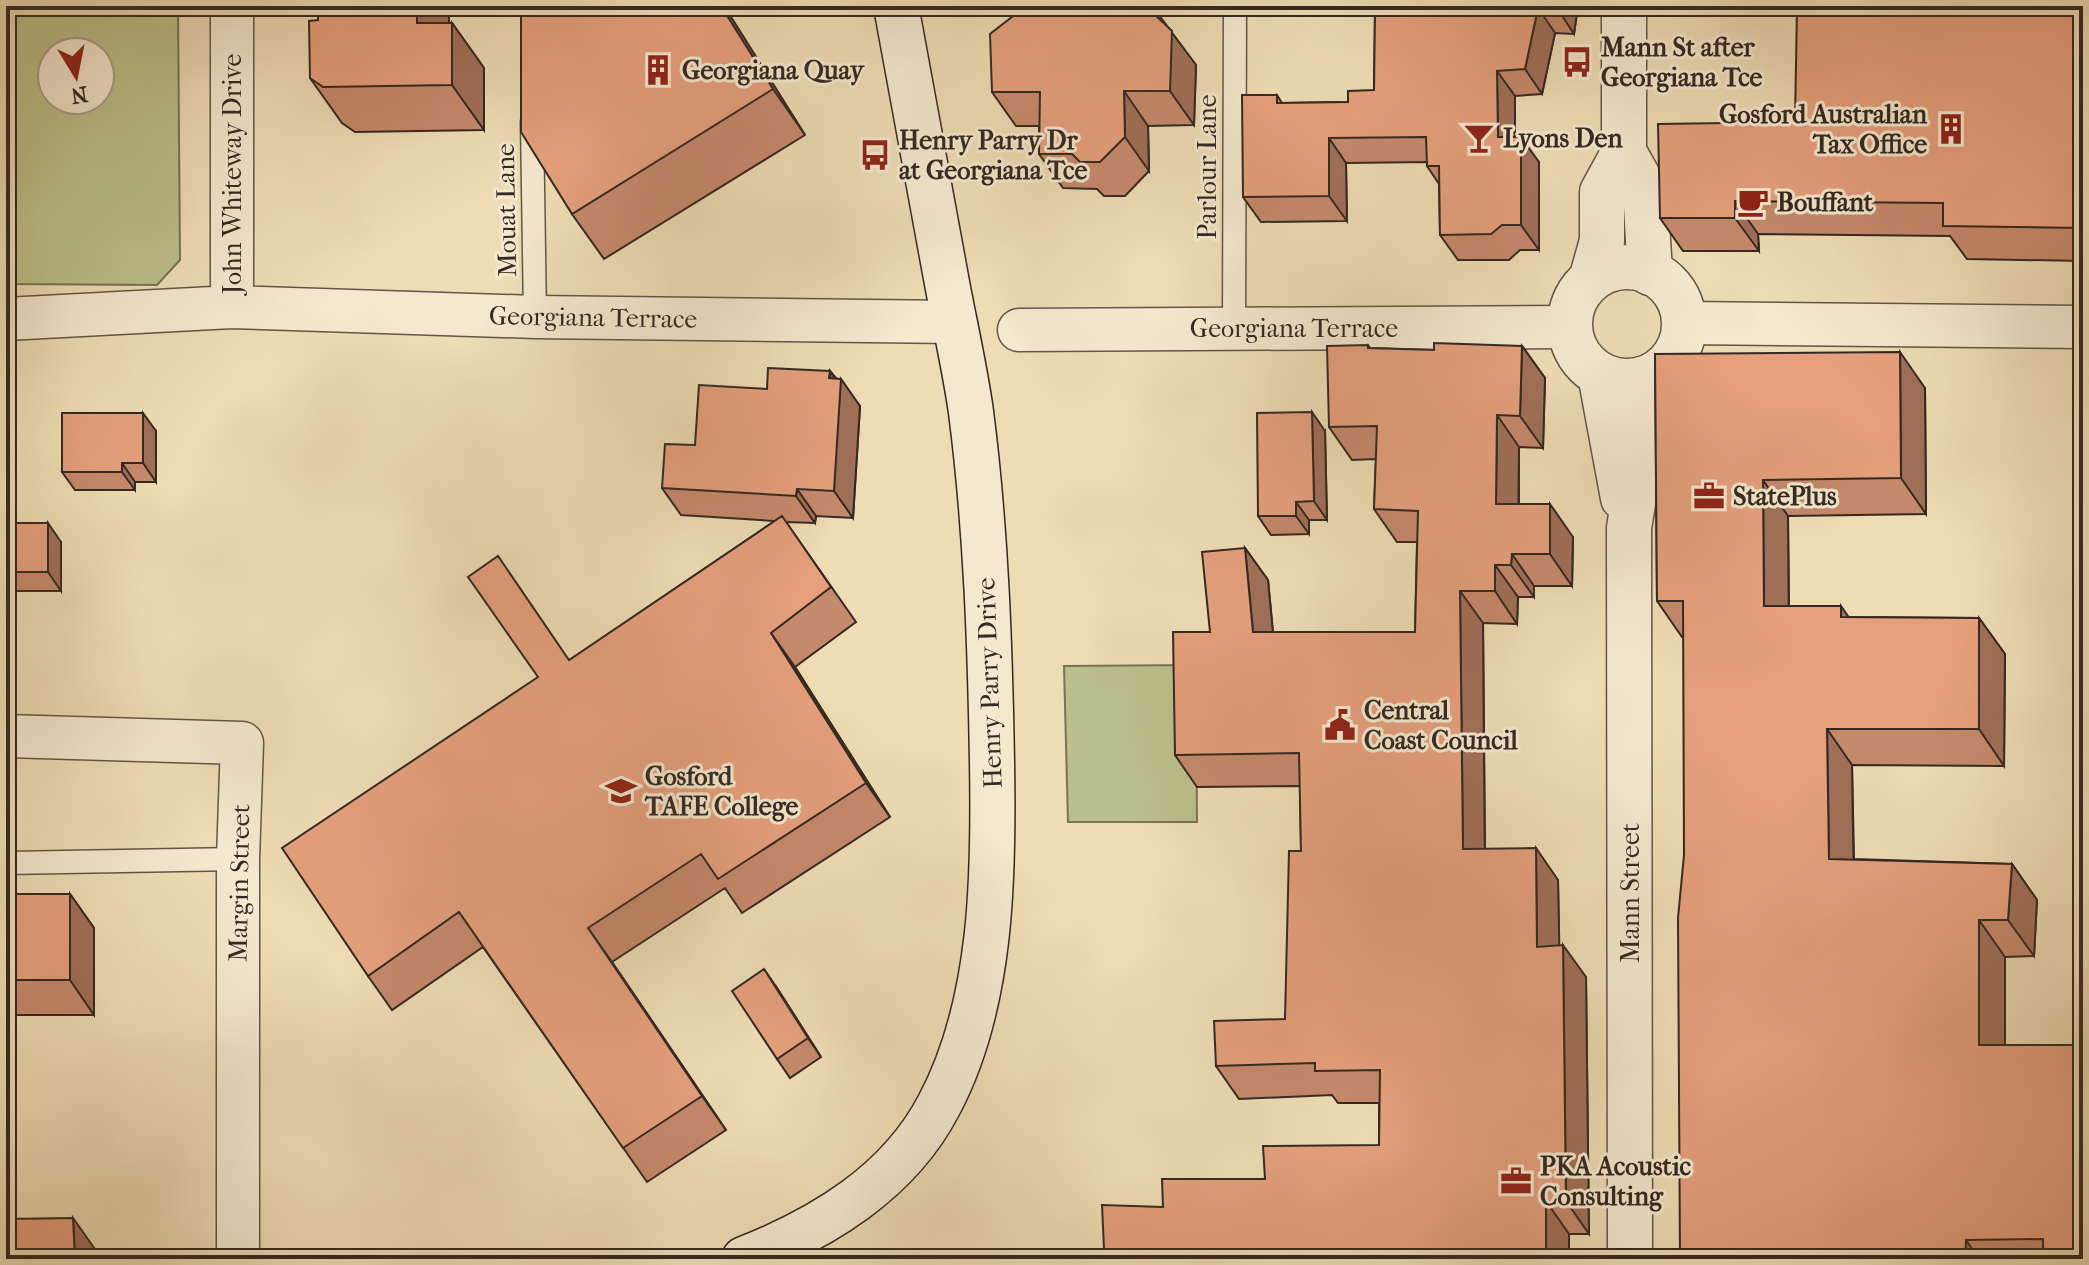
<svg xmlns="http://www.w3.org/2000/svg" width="2089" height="1265" viewBox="0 0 2089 1265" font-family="'IM FELL French Canon',serif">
<rect width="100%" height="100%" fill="#eedcb5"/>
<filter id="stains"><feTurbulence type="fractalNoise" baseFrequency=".0025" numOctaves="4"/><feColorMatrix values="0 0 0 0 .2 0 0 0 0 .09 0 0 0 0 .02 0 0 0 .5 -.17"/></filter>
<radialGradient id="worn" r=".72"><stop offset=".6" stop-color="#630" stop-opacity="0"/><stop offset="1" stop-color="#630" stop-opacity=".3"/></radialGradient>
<path fill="#bbbf8b" stroke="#787456" stroke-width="2" fill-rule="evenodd" d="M6,6H178L180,260L157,285L6,284ZM52,52H100V100H52Z
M1196,665L1197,822H1068L1064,666Z"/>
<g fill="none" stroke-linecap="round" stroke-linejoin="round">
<defs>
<path id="service" d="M532,122L535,317
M1234,328L1235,6
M6,863L238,859"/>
<path id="minor" d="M232,307L535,317L954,322
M6,319L232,307V6
M1685,323L2083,327
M1019,330L1570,327
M6,736L242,743L238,859V1259"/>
<path id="tertiary" d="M1624,152L1645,189L1650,273
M1570 324a57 57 0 1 1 114 0a57 57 0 1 1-114 0Z
M1591,280L1602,241V192L1624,152V6
M1600,374L1623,498
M1630,1259L1629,528L1654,374"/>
<path id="secondary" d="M744,1259C823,1228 899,1182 939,1105C993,1004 994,873 992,762C990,645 986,528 971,412C965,369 955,326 947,283C930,191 913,98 896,6"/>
</defs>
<use href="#service" stroke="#625647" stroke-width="25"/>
<use href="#minor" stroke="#625647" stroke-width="45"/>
<use href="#tertiary" stroke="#625647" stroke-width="47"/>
<use href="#secondary" stroke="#342922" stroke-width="47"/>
<use href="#service" stroke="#f4e8cf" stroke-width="22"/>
<use href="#minor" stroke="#f4e8cf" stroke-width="42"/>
<use href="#tertiary" stroke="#f4e8cf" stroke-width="44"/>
<use href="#secondary" stroke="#f4e8cf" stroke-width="44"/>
</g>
<path fill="#c5896c" stroke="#342922" stroke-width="2" d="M318,6H449V23H452L484,68V130L355,132L342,123L310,78L318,20Z
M521,6H724L805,135L604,259L572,214Z
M1578,6L1574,34L1555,33L1542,94L1515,96V137L1539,162V250H1520L1509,260H1458L1440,235L1439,184L1427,166V162L1346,163L1347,221L1261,222L1243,197L1277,95L1282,103L1348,102L1374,90L1375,11Z
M2083,6V261L1967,259L1950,236L1758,234L1759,251H1683L1660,218L1795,122Z
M1158,14L1196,65L1194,125L1148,126L1149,171L1125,196H1104L1097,189L1063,188L1039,154V126H1016L992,92L1013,16Z
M1368,345L1370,348L1434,350L1522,346L1545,378L1543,448L1519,447V504L1573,537L1572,586H1534V597H1518L1517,624L1483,623L1485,849L1558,880L1559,945L1586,977L1589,1234H1569V1259H1111L1104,1249L1163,1207L1265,1179L1379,1145V1103H1338L1332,1095L1239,1099L1216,1066L1285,1019L1301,851L1300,786L1197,787L1175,755L1210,632L1245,548L1268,580L1273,632H1415L1417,542H1397L1374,509L1376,459L1352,460L1329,427Z
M1655,354L1925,388L1926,514L1788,516L1789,606L1849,617L1979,618L2005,654L2004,766L1852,765L1854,859L2012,864L2037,900L2034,956L2005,957V1045L2083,1259H1680L1684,855V637H1682L1657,601Z
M830,371L860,406L853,518L816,516L815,523L786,522L856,622L795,667L890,817L742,913L725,888L612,962L726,1130L647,1182L483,947L392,1010L368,976L570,660L775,521L681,515L662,488L695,445L767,389Z
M156,431V482H135V490H75L62,472Z
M1325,431L1327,520H1309V534L1271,535L1258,516Z
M6,523L61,542V591H6Z
M6,894H70L94,928V1015H6Z
M777,988L821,1057L790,1078L777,1059Z"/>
<path fill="#a06f58" stroke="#342922" stroke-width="2" d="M417,6H449V69L417,23Z
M721,6H724L805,135L773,89Z
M1147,6H1158V14L1196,65L1194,125L1170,91Z
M1557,6H1578L1574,34L1557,8Z
M1538,8L1555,33L1542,94L1525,69Z
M452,23L484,68V130L452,85Z
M1497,71L1515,96V162L1498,137Z
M1124,91L1148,126L1149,171L1125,137Z
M1521,137L1539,162V250L1521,225Z
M1329,138L1346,163L1347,221L1329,196Z
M1735,201L1758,234L1759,251L1735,218Z
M1522,346L1545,378L1543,448L1520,416Z
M1900,352L1925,388L1926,514L1901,478Z
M830,371L840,386L841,379L860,406L853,518L834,491Z
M1312,412L1325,431L1327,520L1314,501Z
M143,413L156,431V482L143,463Z
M1497,415L1519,447L1518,537L1496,504Z
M122,463L135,482V490L122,472Z
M1763,480L1788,516L1789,642L1764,606Z
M797,489L816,516L815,523L796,496Z
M1296,502L1309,520V534L1296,516Z
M1550,504L1573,537L1572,586L1550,554Z
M48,523L61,542V591L48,572Z
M1245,548L1268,580L1276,665L1253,632Z
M1512,554L1534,586V597L1511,565Z
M1495,565L1518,597L1517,624L1495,591Z
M1460,591L1483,623L1485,881L1463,849Z
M1841,606L1866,642L1841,617Z
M1979,618L2005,654L2004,766L1979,729Z
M771,633L795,667L890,817L866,783Z
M1827,729L1852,765L1854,895L1829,859Z
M1536,848L1558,880L1560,979L1537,947Z
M2012,864L2037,900L2034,956L2008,920Z
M70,894L94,928V1015L70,980Z
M1979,920L2005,957V1081L1979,1045Z
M588,928L612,962L726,1130L702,1096Z
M1563,945L1586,977L1589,1234L1566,1201Z
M764,969L777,988L821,1057L808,1038Z
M1546,1201L1569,1234V1259H1546Z
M73,1218L97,1252V1259H75Z
M1966,1240L1979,1259H1965Z"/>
<path fill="#e59f7d" stroke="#342922" stroke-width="2" d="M318,6H417V23H452V85L323,87L310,78L309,21L318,20Z
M521,6H721L773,89L572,214L521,132Z
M1011,6H1151V11L1172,31L1170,91H1124L1125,137L1100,162H1080L1072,154H1039L1040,92H992L990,34L1013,16Z
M1450,6H1557V8H1538L1525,69L1497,71L1498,137H1521V225H1502L1491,234L1440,235L1439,166H1427L1426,137L1329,138V196L1243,197L1242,95H1277V103L1348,102V91L1374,90L1375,11Z
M1797,6H2083V228L1943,226V203L1735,201V218H1660L1658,124L1795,122Z
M1434,343L1522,346L1520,416L1497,415L1496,504H1550V554H1512L1511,565H1495V591H1460L1463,849L1536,848L1537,947L1563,945L1566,1201H1546V1259H1430V1249H1104L1102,1205L1163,1207L1162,1179H1265L1263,1146L1379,1145L1380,1070L1315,1071V1063L1216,1066L1214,1021L1285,1019L1289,851H1301L1299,753L1175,755L1173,632H1210L1202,552L1245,548L1253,632H1415L1418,511L1374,509L1377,426L1329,427L1327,346L1368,345V348L1434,350Z
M1900,352L1901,478L1763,480L1764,606H1841V617L1979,618V729H1827L1829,859L2012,864L2008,920H1979V1045H2083V1259H2043V1239L1966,1240L1965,1259H1680L1678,918L1684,855L1683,601H1657L1655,354Z
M768,368L830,371L829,378L841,379L834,491L797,489L796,496L662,488L665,444L695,445L699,385L767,389Z
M1312,412L1314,501L1296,502V516H1258L1257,413Z
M62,413H143V463H122V472H62Z
M782,516L831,587L771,633L866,783L718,879L701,854L588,928L702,1096L623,1148L459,912L368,976L282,848L538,677L468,577L498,556L569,660Z
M6,523H48V572H6Z
M6,894H70V980H6Z
M764,969L808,1038L777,1059L732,991Z
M73,1218L75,1259H6V1219Z"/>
<defs>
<symbol id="bus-bare" viewBox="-9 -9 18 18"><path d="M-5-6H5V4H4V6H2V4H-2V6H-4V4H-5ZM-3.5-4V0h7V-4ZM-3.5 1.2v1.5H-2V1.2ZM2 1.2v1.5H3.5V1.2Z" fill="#8f2418" stroke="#f4e8cf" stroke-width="2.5" paint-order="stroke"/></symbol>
<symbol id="building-bare" viewBox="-9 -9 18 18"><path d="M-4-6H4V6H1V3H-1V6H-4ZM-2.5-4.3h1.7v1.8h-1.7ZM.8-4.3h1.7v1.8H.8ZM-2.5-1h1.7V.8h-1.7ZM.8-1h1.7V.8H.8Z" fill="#8f2418" stroke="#f4e8cf" stroke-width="2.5" paint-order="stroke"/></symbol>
<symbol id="bar-bare" viewBox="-9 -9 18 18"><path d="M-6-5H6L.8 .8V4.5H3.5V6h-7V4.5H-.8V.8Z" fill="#8f2418" stroke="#f4e8cf" stroke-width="2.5" paint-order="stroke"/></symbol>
<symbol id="cafe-bare" viewBox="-9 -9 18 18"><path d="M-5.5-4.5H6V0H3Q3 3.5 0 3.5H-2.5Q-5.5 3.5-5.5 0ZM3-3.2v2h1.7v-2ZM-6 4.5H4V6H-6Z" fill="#8f2418" stroke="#f4e8cf" stroke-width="2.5" paint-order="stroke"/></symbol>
<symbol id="office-bare" viewBox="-9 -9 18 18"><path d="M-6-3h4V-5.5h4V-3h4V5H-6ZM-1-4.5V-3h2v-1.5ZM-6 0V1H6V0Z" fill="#8f2418" stroke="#f4e8cf" stroke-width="2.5" paint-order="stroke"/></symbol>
<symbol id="civic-bare" viewBox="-9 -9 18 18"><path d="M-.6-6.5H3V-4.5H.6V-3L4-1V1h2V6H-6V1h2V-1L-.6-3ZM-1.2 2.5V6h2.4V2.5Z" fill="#8f2418" stroke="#f4e8cf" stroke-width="2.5" paint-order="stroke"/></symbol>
<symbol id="university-bare" viewBox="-9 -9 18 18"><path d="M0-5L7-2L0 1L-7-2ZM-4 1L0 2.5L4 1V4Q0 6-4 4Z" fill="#8f2418" stroke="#f4e8cf" stroke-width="2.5" paint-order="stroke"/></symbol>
</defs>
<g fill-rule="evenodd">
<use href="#bus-bare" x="1555" y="40" width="44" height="44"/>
<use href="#building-bare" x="636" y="48" width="44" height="44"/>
<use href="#building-bare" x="1929" y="107" width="44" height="44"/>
<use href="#bar-bare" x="1457" y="116" width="44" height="44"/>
<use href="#bus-bare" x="853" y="133" width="44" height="44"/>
<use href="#cafe-bare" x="1731" y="180" width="44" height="44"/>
<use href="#office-bare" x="1687" y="474" width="44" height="44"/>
<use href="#civic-bare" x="1318" y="703" width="44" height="44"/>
<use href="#university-bare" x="599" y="769" width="44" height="44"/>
<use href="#office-bare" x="1494" y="1159" width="44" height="44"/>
</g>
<g text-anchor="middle" stroke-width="6" stroke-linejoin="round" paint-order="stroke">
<g font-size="26" font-weight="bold" fill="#342922" stroke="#f4e8cf" text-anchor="start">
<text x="1601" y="56">Mann St after<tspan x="1601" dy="30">Georgiana Tce</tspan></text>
<text x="682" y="79">Georgiana Quay</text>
<text x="1927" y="123" text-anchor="end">Gosford Australian<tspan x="1927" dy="30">Tax Office</tspan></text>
<text x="1503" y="147">Lyons Den</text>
<text x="899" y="149">Henry Parry Dr<tspan x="899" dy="30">at Georgiana Tce</tspan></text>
<text x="1777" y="211">Bouffant</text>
<text x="1733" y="505">StatePlus</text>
<text x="1364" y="719">Central<tspan x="1364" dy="30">Coast Council</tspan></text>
<text x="645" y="785">Gosford<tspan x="645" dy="30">TAFE College</tspan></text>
<text x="1540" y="1175">PKA Acoustic<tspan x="1540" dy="30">Consulting</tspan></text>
</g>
<g font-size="26" fill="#342922" stroke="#f4e8cf">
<text transform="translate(1207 167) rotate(-90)" y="9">Parlour Lane</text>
<text transform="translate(232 174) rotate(-90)" y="9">John Whiteway Drive</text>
<text transform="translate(506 210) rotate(-91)" y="9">Mouat Lane</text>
<text transform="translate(593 317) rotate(1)" y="9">Georgiana Terrace</text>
<text x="1294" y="337">Georgiana Terrace</text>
<text transform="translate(989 683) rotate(-92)" y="9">Henry Parry Drive</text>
<text transform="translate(239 883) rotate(-89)" y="9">Margin Street</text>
<text transform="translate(1630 893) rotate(-90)" y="9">Mann Street</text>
</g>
</g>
<rect width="2089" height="1265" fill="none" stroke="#eedcb5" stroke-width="32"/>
<rect x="8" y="8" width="2073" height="1249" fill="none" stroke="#342922" stroke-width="4"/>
<rect x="16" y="16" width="2057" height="1233" fill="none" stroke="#342922" stroke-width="2"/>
<g transform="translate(76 76) rotate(170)"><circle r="38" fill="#f4e8cf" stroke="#a79c8a" stroke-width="2"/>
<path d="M0-6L14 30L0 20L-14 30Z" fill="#8f2418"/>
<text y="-12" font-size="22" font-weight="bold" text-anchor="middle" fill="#342922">N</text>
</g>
<rect width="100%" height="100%" filter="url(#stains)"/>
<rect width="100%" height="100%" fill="url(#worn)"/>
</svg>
